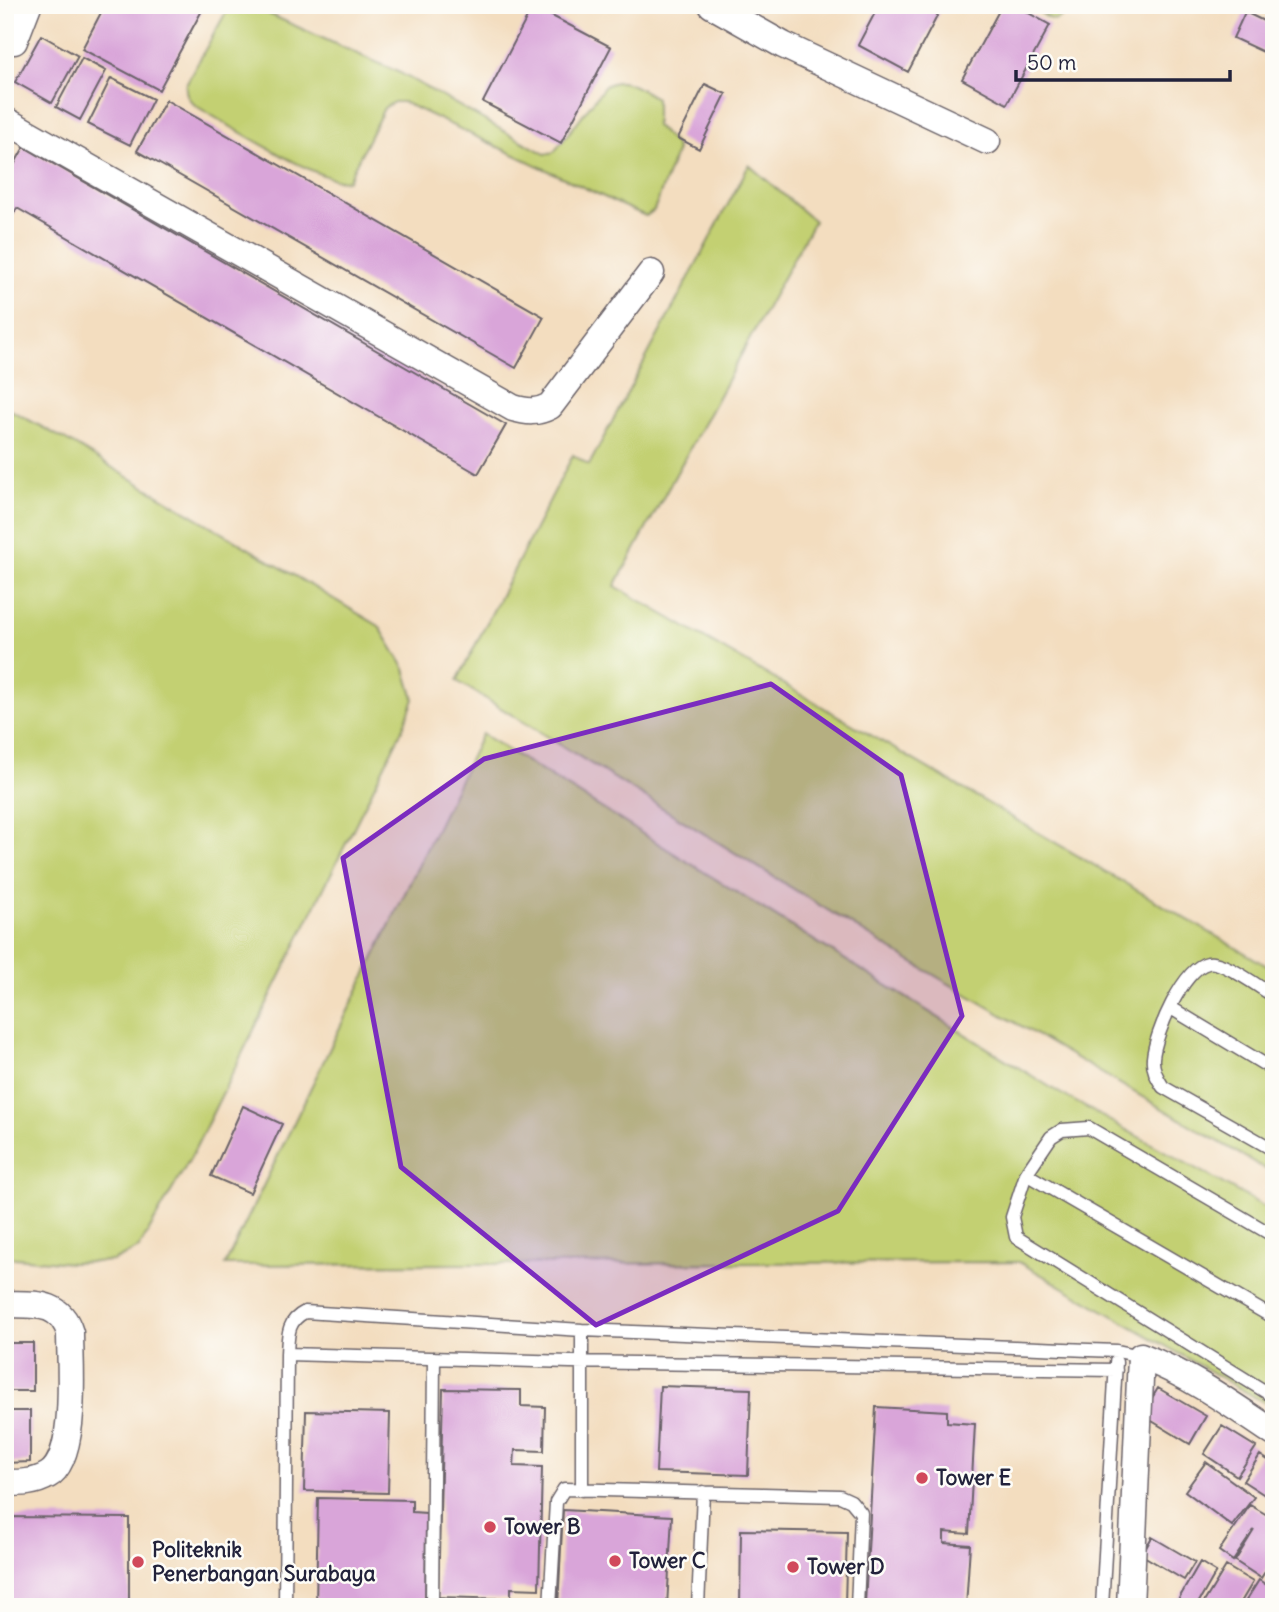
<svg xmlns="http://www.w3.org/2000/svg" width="1279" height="1612" viewBox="0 0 1279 1612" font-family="Delius,sans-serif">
<rect width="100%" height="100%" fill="#fdfcf7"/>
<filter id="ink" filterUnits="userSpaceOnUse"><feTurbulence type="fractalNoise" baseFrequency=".0143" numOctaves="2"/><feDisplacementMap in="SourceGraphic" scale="14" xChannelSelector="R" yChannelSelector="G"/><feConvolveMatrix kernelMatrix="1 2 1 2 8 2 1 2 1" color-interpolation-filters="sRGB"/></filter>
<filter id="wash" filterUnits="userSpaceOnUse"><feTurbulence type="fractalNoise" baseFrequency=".00686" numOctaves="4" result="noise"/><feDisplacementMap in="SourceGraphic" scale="28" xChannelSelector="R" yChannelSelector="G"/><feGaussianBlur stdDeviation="1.57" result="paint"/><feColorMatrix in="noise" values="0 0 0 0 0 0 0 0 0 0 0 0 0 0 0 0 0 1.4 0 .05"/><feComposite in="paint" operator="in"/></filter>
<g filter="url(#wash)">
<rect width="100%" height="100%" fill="#f3ddbf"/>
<path fill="#c3d072" stroke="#727956" stroke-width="2" d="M230,5H249L400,73L545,154L554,152L605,86C624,75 639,89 656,98V126L674,143L677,150L654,210L646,216L623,206L403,102H394L384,108L348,180C327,187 220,120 196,106C188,99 185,94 186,84Z
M1030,5H1071C1055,29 1050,19 1030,5Z
M749,165L814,221L615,586L1274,970V1174L910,961L457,681L573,455L589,465Z
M5,407L66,440L379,626L405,669L414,699L403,728L191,1157L139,1248L113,1261L71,1263L5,1257Z
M482,734L1058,1092L1274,1212V1408L1019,1262L225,1265Z"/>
<g id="blocks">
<path fill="#d9a5d9" d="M105,5H205L159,90L82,49Z
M879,5H943L908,72L858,45Z
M1002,5H1014L1050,25L1007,104L962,79Z
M533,6L611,47L561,143L483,102Z
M1245,12L1274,26V57L1233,38Z
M41,35L78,56L52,103L15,82Z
M82,58L106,71L80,120L56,107Z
M111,78L153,99L130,145L88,124Z
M705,84L726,94L699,149L678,138Z
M166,100L544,317L516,368L137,151Z
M24,147L506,425L478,474L17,208L5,229V181Z
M243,1106L282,1124L250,1193L211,1176Z
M5,1343H33V1391H5Z
M660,1386L751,1389L748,1475L656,1472Z
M1158,1388L1206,1416L1190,1444L1142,1415Z
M443,1389L521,1390V1406L545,1407L544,1451L515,1450L514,1466L542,1467L539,1589L511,1588V1599L438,1597Z
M876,1407L947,1411V1422L975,1424L969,1534L944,1532V1543L970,1545L966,1607L865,1604Z
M5,1411H30V1462L5,1463Z
M306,1411L390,1413L388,1493L304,1491Z
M1222,1426L1256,1447L1237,1476L1204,1454Z
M1260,1455L1274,1464V1501L1243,1481Z
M1206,1462L1254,1497L1232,1526L1185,1491Z
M318,1498L412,1500V1512L426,1513L425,1607H316Z
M1250,1505L1274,1519V1558L1261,1578L1235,1561L1254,1530L1233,1561L1219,1551Z
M563,1510L672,1516L667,1607H558Z
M5,1517L129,1518V1607H5Z
M741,1530L847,1532L845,1604L810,1603V1607H740Z
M1152,1537L1195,1562L1184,1580L1142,1555Z
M1200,1562L1216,1572L1196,1607H1174Z
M1226,1566L1253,1582L1238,1607H1201Z
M1259,1580L1274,1590V1607H1242Z"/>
</g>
</g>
<g filter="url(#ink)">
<use href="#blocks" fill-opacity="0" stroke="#6b6369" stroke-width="2"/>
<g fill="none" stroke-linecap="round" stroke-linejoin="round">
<defs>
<path id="lane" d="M1274,996C1260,988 1222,959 1208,963C1183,968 1155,1034 1153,1058C1152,1069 1157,1078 1163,1087L1274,1150
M1171,1008L1274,1070
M1026,1174L1274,1318
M1274,1236L1089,1128L1062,1130L1051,1137L1026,1174L1012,1217L1016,1237L1274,1397
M287,1354L570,1362L1116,1370
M582,1490V1330
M432,1606L454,1607
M285,1607L287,1354C288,1335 287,1321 305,1312L582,1330L1089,1350L1117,1351L1141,1356
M432,1607L434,1358
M550,1607L556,1502L564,1489L840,1496L851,1501L861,1513L857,1607
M698,1607L703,1492
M1102,1607L1116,1362"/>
<path id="street" d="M712,5L783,45L987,141
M14,41L28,5
M5,120L513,408C527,412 537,413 550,406L651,273
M5,1304C34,1305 60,1300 70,1333C70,1365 78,1458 48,1475C35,1483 20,1483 5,1483
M1130,1607L1141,1356C1190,1375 1231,1404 1274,1433"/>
</defs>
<use href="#lane" stroke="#6b6369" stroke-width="15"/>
<use href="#street" stroke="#6b6369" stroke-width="29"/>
<use href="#lane" stroke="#fff" stroke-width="12"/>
<use href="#street" stroke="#fff" stroke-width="26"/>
</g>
</g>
<path fill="#7b2cbf" fill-opacity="0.2" stroke="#7b2cbf" stroke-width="5" stroke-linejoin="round" d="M771,684L901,775L962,1016L838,1211L596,1325L401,1167L343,858L484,759Z"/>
<g fill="#d1495b" stroke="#fdfcf7" stroke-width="2.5">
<circle cx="922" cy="1478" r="7"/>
<circle cx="490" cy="1527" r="7"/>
<circle cx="615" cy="1561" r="7"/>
<circle cx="138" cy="1562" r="7"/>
<circle cx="793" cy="1567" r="7"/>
</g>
<g text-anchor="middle" stroke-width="5" stroke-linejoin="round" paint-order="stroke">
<g font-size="21" font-weight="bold" fill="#22223b" stroke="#fdfcf7" text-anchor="start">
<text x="936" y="1485">Tower E</text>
<text x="504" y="1534">Tower B</text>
<text x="152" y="1557">Politeknik<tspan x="152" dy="24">Penerbangan Surabaya</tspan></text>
<text x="629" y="1568">Tower C</text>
<text x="807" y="1574">Tower D</text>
</g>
</g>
<rect width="1279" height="1612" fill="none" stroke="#fdfcf7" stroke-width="28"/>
<path d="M1016 70v10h214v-10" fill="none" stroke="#22223b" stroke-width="3.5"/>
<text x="1027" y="70" font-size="21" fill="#22223b" stroke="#fdfcf7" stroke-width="5" paint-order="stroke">50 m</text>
</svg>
